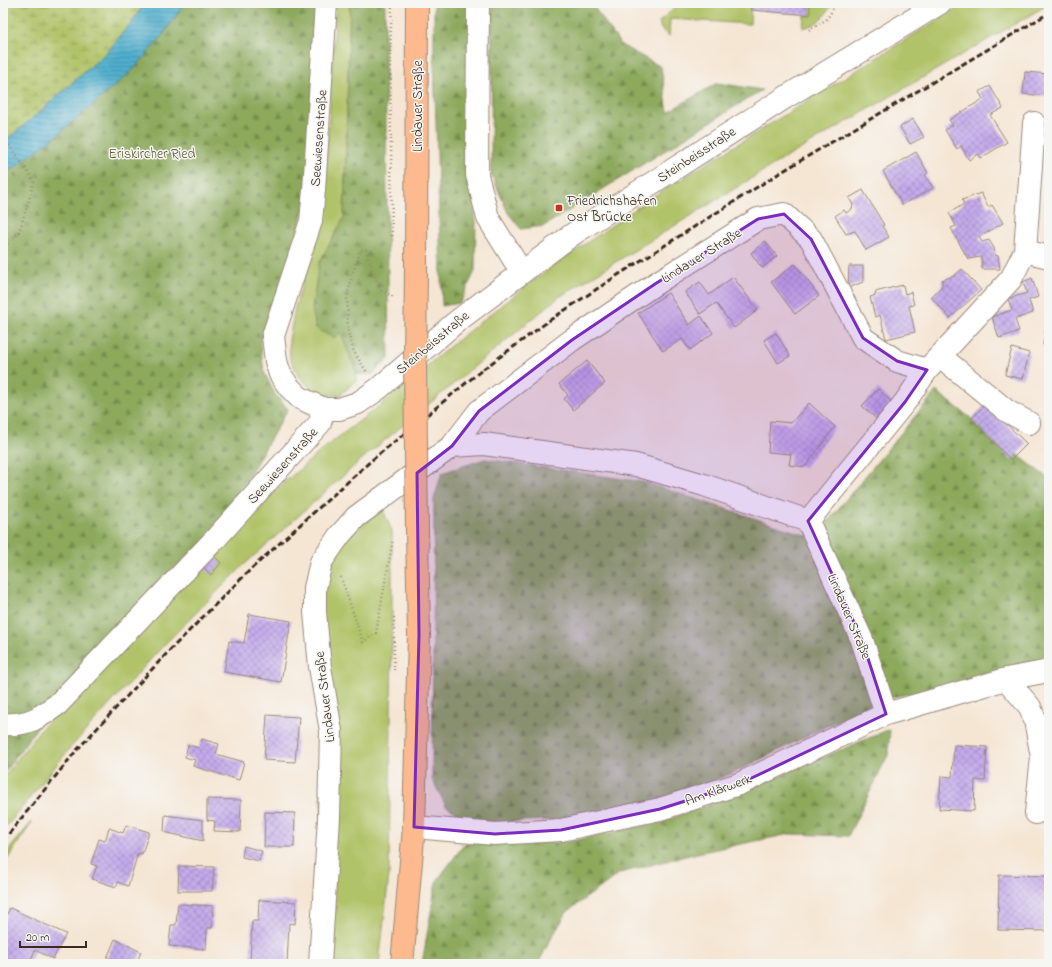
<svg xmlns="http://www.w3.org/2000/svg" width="1052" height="967" viewBox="0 0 1052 967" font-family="'Indie Flower',sans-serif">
<defs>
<pattern id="forest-firs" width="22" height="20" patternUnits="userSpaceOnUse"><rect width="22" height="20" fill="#8ca95c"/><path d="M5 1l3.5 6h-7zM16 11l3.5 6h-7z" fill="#748a4b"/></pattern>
<pattern id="wetland-marsh" width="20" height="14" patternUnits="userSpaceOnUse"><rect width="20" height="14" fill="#b0c367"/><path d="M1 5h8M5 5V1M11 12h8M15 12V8" fill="none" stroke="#909f54"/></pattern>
<pattern id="water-rules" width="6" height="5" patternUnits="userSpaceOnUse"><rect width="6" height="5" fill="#4fafce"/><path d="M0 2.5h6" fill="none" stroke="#438fa7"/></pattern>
<pattern id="building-cross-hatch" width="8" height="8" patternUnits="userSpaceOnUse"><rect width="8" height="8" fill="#c4acec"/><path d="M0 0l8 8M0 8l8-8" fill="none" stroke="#a08cbf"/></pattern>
</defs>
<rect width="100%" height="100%" fill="#f6f6f2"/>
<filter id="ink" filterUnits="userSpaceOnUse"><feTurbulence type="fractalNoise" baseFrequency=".025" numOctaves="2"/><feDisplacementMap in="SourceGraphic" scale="8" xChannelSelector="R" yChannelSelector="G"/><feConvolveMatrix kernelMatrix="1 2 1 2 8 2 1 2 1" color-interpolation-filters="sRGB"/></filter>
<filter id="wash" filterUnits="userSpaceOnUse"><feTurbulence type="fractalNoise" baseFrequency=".012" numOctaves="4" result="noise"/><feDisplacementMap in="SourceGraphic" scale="16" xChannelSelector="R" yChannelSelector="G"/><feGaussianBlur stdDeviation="0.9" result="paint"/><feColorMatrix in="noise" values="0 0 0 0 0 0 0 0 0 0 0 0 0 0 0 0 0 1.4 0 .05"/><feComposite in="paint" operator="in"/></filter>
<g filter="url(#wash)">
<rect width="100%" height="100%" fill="#f5e6d4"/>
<path fill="#b0c367" stroke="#767642" d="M336,3H350L344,218L319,263L341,333L357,374L356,381L340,395H322L313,391L299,376L290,359L289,340L295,307L320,227L325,183Z
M633,3H655C648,9 640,12 633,3Z
M680,3H751L750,24L670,19L669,36L661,29L659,22Z
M810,3H832V5C823,18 819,24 803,28L804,15H810Z
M965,3H1049V4L773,165L559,297L362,459L245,564L164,645L71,747L3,831V778L39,731L218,539L328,445L378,407L460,338L538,277L651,198Z
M383,510L392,531V635L389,875L379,964H323L319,589L341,537Z
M32,822L3,866V857Z"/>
<path fill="url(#forest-firs)" stroke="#646a3d" d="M185,3H317L307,194L298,233L260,342L264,372L275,394L288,409L214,535L55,703L3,774V176L55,137L133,70L162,36Z
M350,3H385V51L389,359L372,374H357L341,333L333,338L316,328L312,308L319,263L344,218Z
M434,3H474L472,171L476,221L475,271L460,303L442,306L434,63Z
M492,3H591L621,45L661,67L668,112L717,83L762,90L544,226L521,229L508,213L491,173Z
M936,391L1049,479V667L1007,676L881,699L735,772L663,801L564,820L471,822L446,806L432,779L434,499L442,473L485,459L644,482L814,538Z
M890,729L888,755L848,836L790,834L697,853L620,873L567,912L548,944L538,964H422L436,882L465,843L567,842L661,822L739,793Z"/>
<path fill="url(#wetland-marsh)" stroke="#767642" d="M3,3H145L131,23L107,52L26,124L3,142Z"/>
<path fill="url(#water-rules)" stroke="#456c76" d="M145,3H185L162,36L133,70L55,137L3,176V142L26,124L107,52L131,23Z"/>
<g id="blocks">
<path fill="url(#building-cross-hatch)" d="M751,3H810V15L751,10Z
M1025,72L1049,74V96L1023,94Z
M990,86L1003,108L990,115L1007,142L981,158L978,154L969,160L961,146L957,149L945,130L953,125L949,120L983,99L979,92Z
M913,119L924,137L910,144L900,127Z
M916,152L928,173L925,175L933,188L902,205L883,171Z
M863,190L884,225L882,226L889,237L866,250L855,231L846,234L835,216L844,210L846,213L852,209L853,205L849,198Z
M981,193L988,207L992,205L1003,223L979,237L982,242L989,240L994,248L995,255L998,256L1000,269H982L981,257L968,259L951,228L956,226L949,213L964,204L962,200Z
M765,241L777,256L762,268L751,253Z
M795,264L819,296L795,314L771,282Z
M849,266H863V282L848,288Z
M962,269L981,290L950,318L931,297L942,286V280L954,276Z
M733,277L758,310L734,328L716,303L700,314L685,292L700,282L709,295Z
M1032,278L1038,297L1029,300L1033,313L1015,319L1019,331L999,338L992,317L1012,310L1008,299L1027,293L1023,282Z
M903,285L905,294L911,292L914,305L909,306L915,332L886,339L880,315L875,317L870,297L876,295L875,292Z
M668,293L689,325L701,316L713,333L690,350L682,339L663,351L638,313Z
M1048,315H1049V346L1043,345Z
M776,333L790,356L778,363L764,340Z
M1012,348L1029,353L1023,379L1005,375Z
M587,361L605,383L573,410L564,399L568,395L559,384Z
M878,389L894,404L879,421L862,406Z
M809,403L835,427L805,467L789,465L791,454L768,452L770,421L791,423Z
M986,404L1027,444L1011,460L971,419Z
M214,556L221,563L211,575L203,567Z
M249,614L291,621L281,682L224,672L229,641L244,643Z
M267,715L299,717L295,762L264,760Z
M202,739L219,744L216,754L244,762L239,780L193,766L195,760L185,757L188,745L199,748Z
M954,745L987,747L985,781L975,780L974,811L939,809L941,776L952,777Z
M207,799L241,800L240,832L214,831L215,821L207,820Z
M265,812L295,813L294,847H264Z
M165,815L203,820V841L164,832Z
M126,825L149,832L142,854L138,853L128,886L118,882L116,887L92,879L97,866L91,864L99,839L105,841L109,828L123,833Z
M244,846L262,851L259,861L242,857Z
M179,866L214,867L212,891H178Z
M999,875L1049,876V931L998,930Z
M259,900L296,902L295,924L289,923L287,964H262V962H250L252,921H258Z
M178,904L213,906L212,928H207L206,949L169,946L171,925H176Z
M10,908L66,934L53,959L35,950L29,964H3V923Z
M115,939L141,952L136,964H120L107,958Z"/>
</g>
</g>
<g filter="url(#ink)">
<use href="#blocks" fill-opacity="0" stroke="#988879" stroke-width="1"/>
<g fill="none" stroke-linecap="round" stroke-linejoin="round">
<defs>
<path id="minor" d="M326,3L314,190L311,221L273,336L276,361L280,374L289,387L300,398L324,409H339L358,403L378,389L456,322L573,234L786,97L940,3
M478,3L477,175L488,218L521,271
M1034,123L1025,251L1049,257
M940,356L1007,411L1029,423
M452,446L479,411L572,340L655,284L758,219L784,214L811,239L863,338L897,361L927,370
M808,521L905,402L927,370L1011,279L1025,251
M1006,679L1030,707L1035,720L1042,757L1036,813
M3,724C27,726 39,718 58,704L216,538L320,423L324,409
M414,827L495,834L561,830L660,809L739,784L886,714L1006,679L1049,671
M320,964L329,818L331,731L320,667L315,612V588L321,562L339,536L356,517L452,446L484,444L636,465L704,485L808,521L862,640L886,714"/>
<path id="major" d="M416,268L417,3
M402,964L414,827L419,635L417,529"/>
</defs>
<use href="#minor" stroke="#988879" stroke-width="24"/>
<use href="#major" stroke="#988879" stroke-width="24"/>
<path stroke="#988879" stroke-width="2.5" stroke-dasharray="1 3" stroke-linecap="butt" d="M392,3L390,51L392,239
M809,30L827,19L836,4
M3,135L34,181L29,200L19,232L3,248
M366,371L354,352L348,333L347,298L353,272L361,250H366L380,290L392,296V294
M341,577L363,642L376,633L393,539
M394,670V617"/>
<use href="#minor" stroke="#fff" stroke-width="22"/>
<use href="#major" stroke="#fcba8e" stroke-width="22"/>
<path stroke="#3b2a1e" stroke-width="3" stroke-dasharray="6 3" stroke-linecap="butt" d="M3,841L76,751L169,651L251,569L372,460L482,370L550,320L621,273L778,174L1049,13"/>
<defs>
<path id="major-bridge" d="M416,268L415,364L417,529"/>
</defs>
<use href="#major-bridge" stroke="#988879" stroke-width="24" stroke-linecap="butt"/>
<use href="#major-bridge" stroke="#fcba8e" stroke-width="22"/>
</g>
</g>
<path fill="#7b2cbf" fill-opacity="0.2" stroke="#7b2cbf" stroke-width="3" stroke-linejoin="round" d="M784,214L811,239L863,338L897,361L927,370L905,402L808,521L862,640L886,714L739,784L660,809L561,830L495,834L414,827L419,635L417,473L452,446L479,411L572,340L655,284L758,219Z"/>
<rect fill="#c8321e" stroke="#f6f6f2" stroke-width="1.5" x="555" y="204" width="8" height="8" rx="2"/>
<g text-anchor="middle" stroke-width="3" stroke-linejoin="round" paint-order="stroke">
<g font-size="14" fill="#3b2a1e" stroke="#f6f6f2">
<text transform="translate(417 106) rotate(-90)" y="5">Lindauer Straße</text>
<text transform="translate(318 138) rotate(-86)" y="5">Seewiesenstraße</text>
<text transform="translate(696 154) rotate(-33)" y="5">Steinbeisstraße</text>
<text transform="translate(701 255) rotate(-32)" y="5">Lindauer Straße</text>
<text transform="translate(432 342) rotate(-40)" y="5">Steinbeisstraße</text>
<text transform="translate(282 465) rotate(-48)" y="5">Seewiesenstraße</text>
<text transform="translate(850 616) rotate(67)" y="5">Lindauer Straße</text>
<text transform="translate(324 697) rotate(-97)" y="5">Lindauer Straße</text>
<text transform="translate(718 789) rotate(-20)" y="5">Am Klärwerk</text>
</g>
<g font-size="14" fill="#5e5834" stroke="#f6f6f2">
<text x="152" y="158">Eriskircher Ried</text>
</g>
<g font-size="14" fill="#3b2a1e" stroke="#f6f6f2" text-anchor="start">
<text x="567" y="205">Friedrichshafen<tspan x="567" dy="16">Ost Brücke</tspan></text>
</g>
</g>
<rect width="1052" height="967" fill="none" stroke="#f6f6f2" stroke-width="16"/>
<path d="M20 941v6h66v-6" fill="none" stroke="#3b2a1e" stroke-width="2"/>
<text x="26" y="941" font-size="12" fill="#3b2a1e" stroke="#f6f6f2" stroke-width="3" paint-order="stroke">20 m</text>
</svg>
